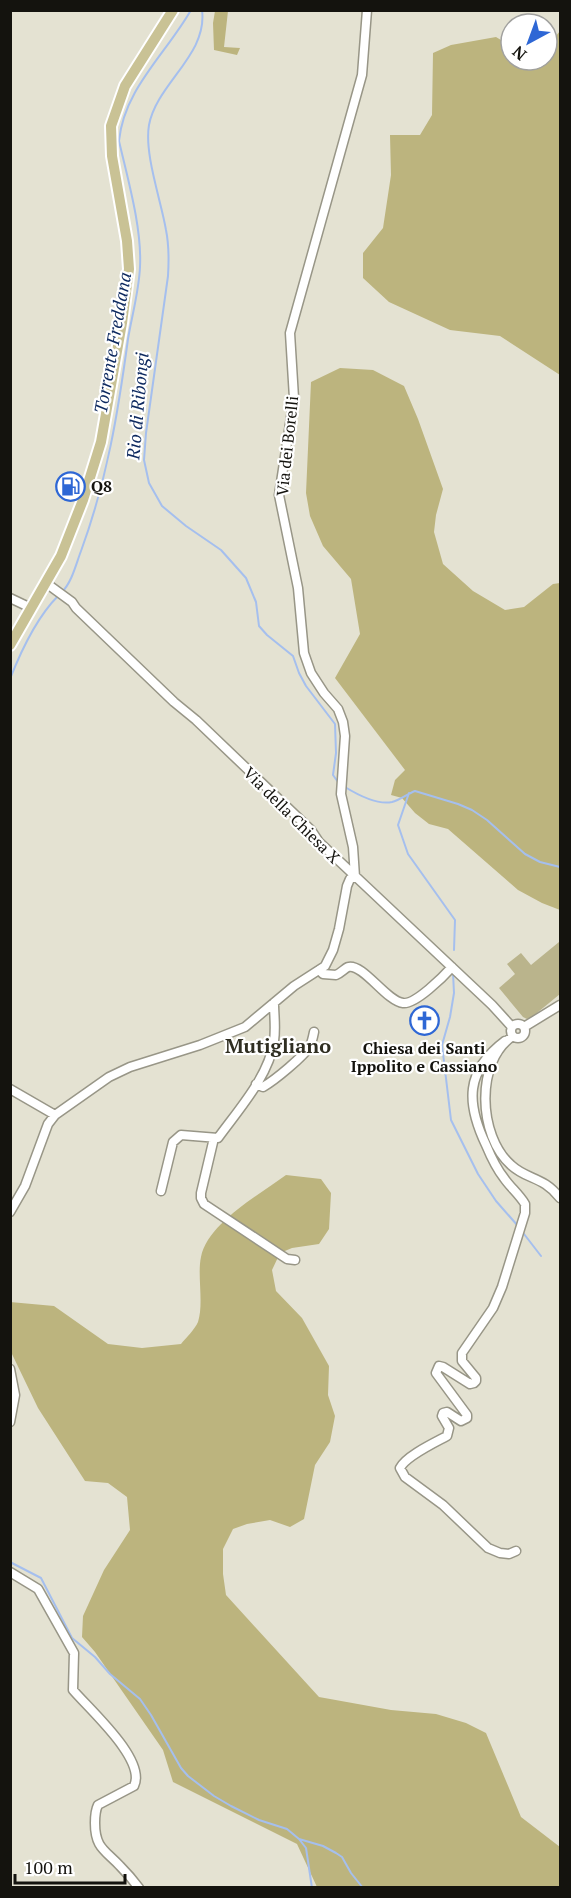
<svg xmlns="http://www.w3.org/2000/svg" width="571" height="1898" viewBox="0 0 571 1898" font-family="'PT Serif',serif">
<rect width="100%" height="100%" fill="#e4e2d2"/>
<path fill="#bab48c" d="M559,942L560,994L532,1017L527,1019L523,1017L499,988L515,974L507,964L521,953L531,965Z"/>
<path fill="#bcb47e" d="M215,11H228L224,47L240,48L237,55L214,50L213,23Z
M560,31V375L500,336L450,330L389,302L363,278V253L383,228L391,175L390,135H420L432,115L433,53L451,45L496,37L511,46V60H547V47Z
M340,368L373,370L404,386L418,419L443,489L436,515L434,532L443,564L473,591L505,610L524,607L553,584L560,583V910L542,903L518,890L448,829L429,824L415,813L402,798L391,795L395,780L405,770L335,678L360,634L351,579L323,546L310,516L306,493L311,382Z
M286,1175L321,1179L331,1193L329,1229L319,1244L292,1248L280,1253L272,1270L276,1291L302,1318L329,1366L328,1395L335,1416L330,1442L315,1465L304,1519L290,1527L270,1520L247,1524L233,1529L223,1549V1574L226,1595L319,1697L391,1710L436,1714L466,1723L486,1733L521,1817L560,1847V1887H317L297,1844L173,1782L163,1750L95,1652L82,1637L83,1616L104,1570L130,1530L127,1497L108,1483L85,1481L38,1408L11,1352L10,1302L54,1306L108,1344L142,1348L181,1344C186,1338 195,1329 198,1322C204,1303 197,1275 201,1257C208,1223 259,1195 286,1175Z"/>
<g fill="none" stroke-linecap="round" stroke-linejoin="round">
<path stroke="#a5bfee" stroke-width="2" d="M202,10C208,55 157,83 149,125C144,154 161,200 166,230C169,245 169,260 168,276L146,433L144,460L149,483L162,506L186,526L221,550L246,578L256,602L259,626L267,635L293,656L299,673L306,686L335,724L336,753L333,775L338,782
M62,592C72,582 76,564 81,551C107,480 118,413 128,339C132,315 139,291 140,267C142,228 128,180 119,141C124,89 166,54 191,10
M10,679C21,651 36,618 58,596
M345,787C358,795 377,805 392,802C400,800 407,794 415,791L458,804L472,810L487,820L525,854L540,862L560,867
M409,793L398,825L408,854L455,920L454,950
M453,973L454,993L450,1017L442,1045L451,1120L478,1174L496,1201L518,1226
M524,1234L541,1256
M10,1562L41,1578L72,1638L95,1657L110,1674L140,1699L151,1715L181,1768L188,1776L214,1796L231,1806L259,1820L287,1829L299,1839L306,1848L312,1888
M299,1839L323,1846L336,1853L342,1857L351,1873L363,1888"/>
<defs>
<path id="minor" d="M46,583L72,602L76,608L174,702L196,720L311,830L319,842L492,1005L512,1027
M10,598L31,608
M319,970L323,974L336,975C341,973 344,969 348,967C363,963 386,1001 403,1003C415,1005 444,976 452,967
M511 1031a7 7 0 1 1 14 0a7 7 0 1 1-14 0Z
M524,1027L560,1005
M513,1036C475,1061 478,1136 511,1165C527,1180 543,1176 560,1198
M505,1041C465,1071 466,1103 486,1145C491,1157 496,1168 504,1178C510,1187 519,1194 525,1204V1213L502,1287L493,1308L462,1353V1361L476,1378V1381L474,1383L470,1384L443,1367L439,1366L436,1373L467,1415V1418L461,1421L447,1412L443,1413L442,1416L449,1428L447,1436C434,1443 406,1456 400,1468L405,1477L443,1505L488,1548L500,1553L509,1554L516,1551
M256,1084L263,1087C275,1080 303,1057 310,1046C312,1042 313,1037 314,1032
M10,1089L55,1115
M214,1138L201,1193V1198L204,1204L287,1259L295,1260
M161,1191L173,1142L181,1135L218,1138C239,1109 269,1076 274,1041C276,1028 274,1015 274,1003
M10,1212L25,1186L48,1124L55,1115L109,1077L130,1067L200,1045L245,1027L294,986L325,966L333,950L339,929L347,886L350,879L355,877L353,847L341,794L345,736L343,722L338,709L324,693L311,673L304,653L298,588L279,495L294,398L290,333L362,75L367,10
M10,1369L15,1395L10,1422
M10,1572L38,1589L74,1653L73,1690C89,1709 147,1760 134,1786L98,1805C95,1811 95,1816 95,1823C95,1848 105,1850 120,1866C127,1873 133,1880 139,1888"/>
<path id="major" d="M10,645L61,556L83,500L101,442L122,323L129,269L127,241L112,156L111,126L125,86L173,10"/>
</defs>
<use href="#minor" stroke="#989687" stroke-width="11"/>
<use href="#major" stroke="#fff" stroke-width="14"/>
<use href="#minor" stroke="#fff" stroke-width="8"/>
<use href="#major" stroke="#c9c295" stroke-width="10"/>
</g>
<defs>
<symbol id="fuel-ring" viewBox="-11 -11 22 22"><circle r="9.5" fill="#fff" stroke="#2e67d5" stroke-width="1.5"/><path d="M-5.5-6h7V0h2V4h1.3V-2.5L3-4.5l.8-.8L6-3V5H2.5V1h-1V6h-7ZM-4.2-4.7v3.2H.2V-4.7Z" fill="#2e67d5"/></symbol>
<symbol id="church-ring" viewBox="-11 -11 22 22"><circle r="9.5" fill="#fff" stroke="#2e67d5" stroke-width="1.5"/><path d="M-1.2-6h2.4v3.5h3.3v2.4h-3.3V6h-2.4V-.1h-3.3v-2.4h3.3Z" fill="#2e67d5"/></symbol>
</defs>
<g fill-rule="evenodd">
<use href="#fuel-ring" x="54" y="470" width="33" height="33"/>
<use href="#church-ring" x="408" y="1004" width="33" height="33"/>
</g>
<g text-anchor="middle" stroke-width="4.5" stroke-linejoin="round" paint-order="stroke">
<g font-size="16" fill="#14130e" stroke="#fff">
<text transform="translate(287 446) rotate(-84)" y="6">Via dei Borelli</text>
<text transform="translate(292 815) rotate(45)" y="6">Via della Chiesa X</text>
</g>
<g font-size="16" font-weight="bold" fill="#14130e" stroke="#fff" text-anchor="start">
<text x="91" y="492">Q8</text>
<text x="424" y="1054" text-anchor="middle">Chiesa dei Santi<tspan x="424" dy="18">Ippolito e Cassiano</tspan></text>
</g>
<g font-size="18" font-style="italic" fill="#0d295f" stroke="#fff">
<text transform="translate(113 343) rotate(-80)" y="6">Torrente Freddana</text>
<text transform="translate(138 406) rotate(-85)" y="6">Rio di Ribongi</text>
</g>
<g font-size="20" font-weight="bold" fill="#2f2e21" stroke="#fff">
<text x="278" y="1053">Mutigliano</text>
</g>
</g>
<rect width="571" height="1898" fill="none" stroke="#14130e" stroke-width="24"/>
<g transform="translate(529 42) rotate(221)"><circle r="28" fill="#ffffff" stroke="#a1a19f" stroke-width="1.5"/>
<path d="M0-4.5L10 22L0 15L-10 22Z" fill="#2e67d5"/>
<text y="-9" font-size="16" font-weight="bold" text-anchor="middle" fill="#14130e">N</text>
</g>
<path d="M15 1874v9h110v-9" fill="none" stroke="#14130e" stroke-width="3"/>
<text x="24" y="1874" font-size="18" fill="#14130e" stroke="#ffffff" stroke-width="4.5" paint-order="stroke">100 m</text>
</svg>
